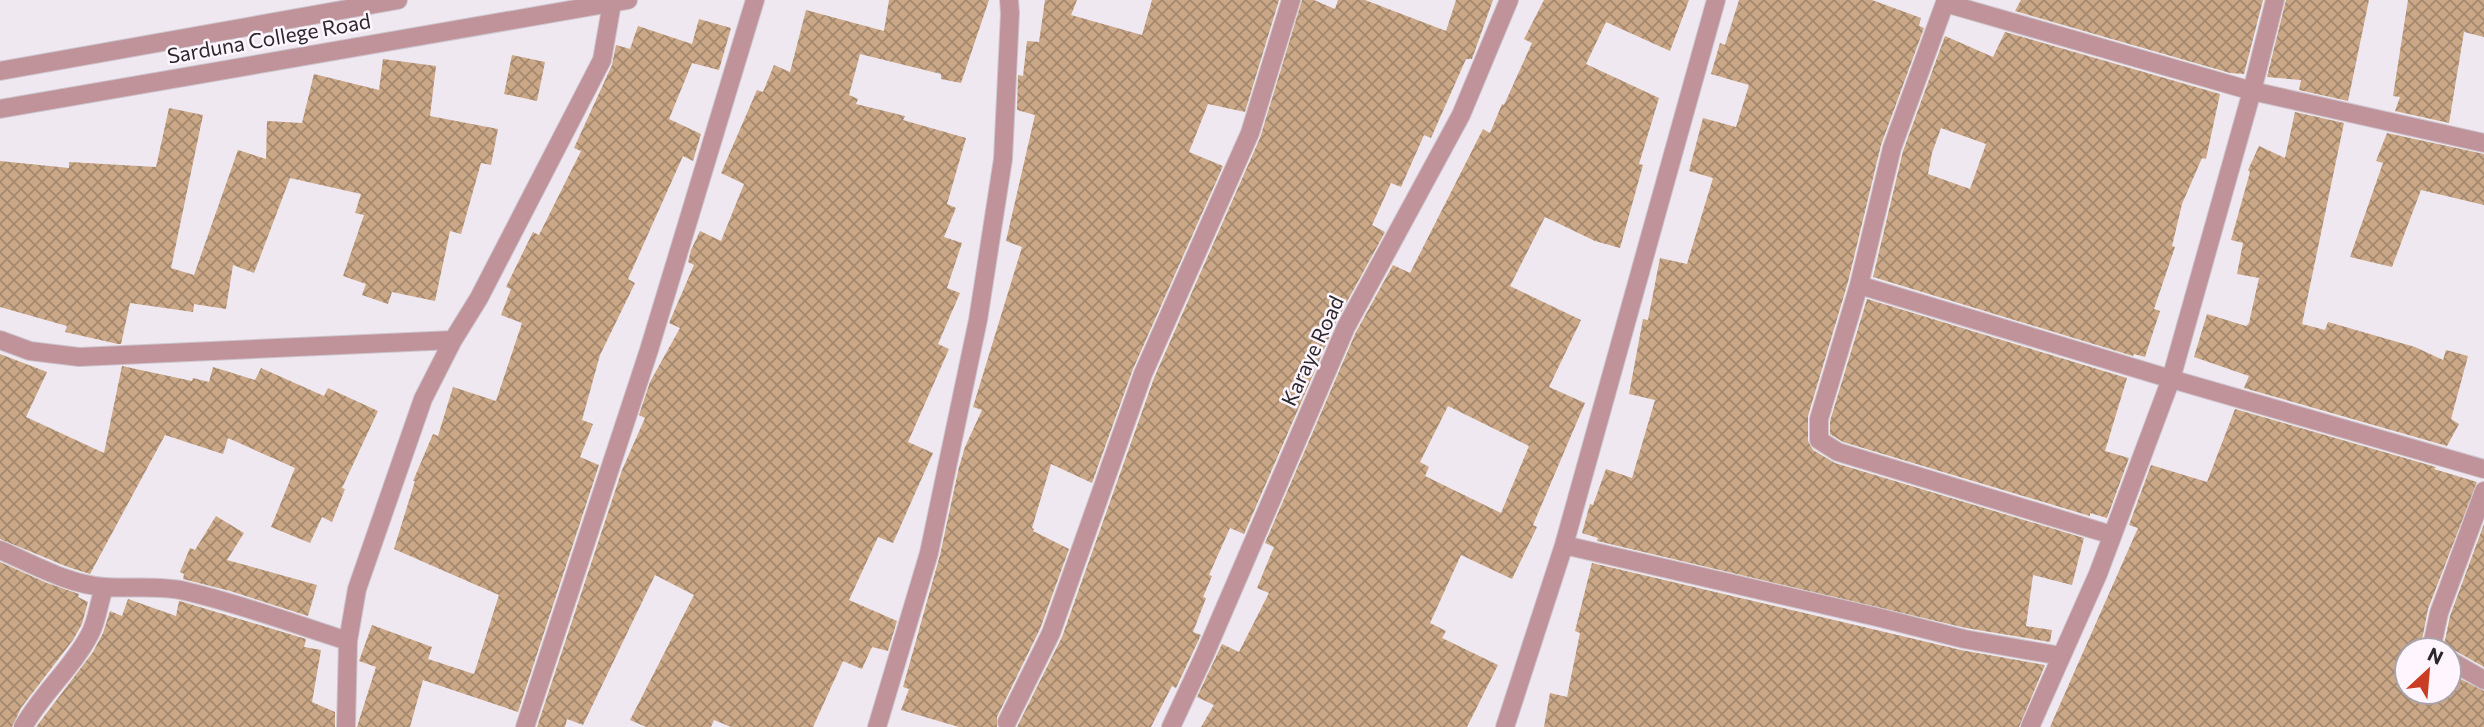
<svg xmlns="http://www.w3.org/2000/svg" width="2484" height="727" viewBox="0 0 2484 727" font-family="Commissioner,sans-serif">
<defs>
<pattern id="building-cross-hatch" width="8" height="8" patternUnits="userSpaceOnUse" patternTransform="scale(1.75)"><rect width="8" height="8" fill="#caa786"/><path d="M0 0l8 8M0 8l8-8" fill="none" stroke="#a4886e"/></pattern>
</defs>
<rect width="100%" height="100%" fill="#f0e8f0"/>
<path fill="url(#building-cross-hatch)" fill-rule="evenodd" d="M889,0H989L961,83L941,79V74L860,54L849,95L858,99L856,104L905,116L903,120L966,138L947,204L956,208L944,237L962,243L947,288L960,293L938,344L949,349L908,442L933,453L893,543L878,537L849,600L897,621L888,651L872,647L862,669L843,661L813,727H731L714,720L711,727H646L630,720L694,595L655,575L583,725L567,719L565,727H537L622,470L645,418L639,415L650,382L680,328L669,323L694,265L688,262L691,250L700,231L721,241L744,184L721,173L757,90L763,92L774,65L790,72L806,10L884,31Z
M1045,0H1077L1071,15L1142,35L1152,0H1279L1245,112L1208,104L1189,152L1223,166L1133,369L1092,483L1051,464L1032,528L1034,529L1033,531L1069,549L1040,629L997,717V727H959L901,710L909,689L903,687L940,555L959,467L965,447L982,410L973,407L1022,247L1006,241L1035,115L1017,110L1018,75L1023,76L1027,41L1039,42Z
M1302,0H1314L1335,9L1338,0H1365L1446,31L1456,0H1493L1472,59H1466L1431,138L1424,135L1401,187L1391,183L1372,225L1385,232L1336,322L1244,534L1230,528L1209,575L1212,576L1203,597L1206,598L1193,632L1201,635L1176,688L1172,686L1151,727H1017L1062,637L1154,378L1260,138Z
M1544,0H1689L1670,51L1606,22L1586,64L1659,98L1639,164L1643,165L1620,248L1595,241L1545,217L1510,286L1581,320L1549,387L1585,403L1533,525L1537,527L1512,579L1461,555L1430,623L1446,631L1442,638L1498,665L1467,727H1201L1214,705L1197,697L1222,644L1239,652L1269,593L1257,588L1274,547L1265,543L1356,332L1393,265L1410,273L1483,129L1490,133L1502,104L1504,105L1532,43L1524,39ZM1448,406L1529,446L1501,513L1425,476L1429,467L1420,462Z
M1739,0H1872L1921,18L1919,26L1924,28L1881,145L1848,282L1808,416V441L1813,450L1835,463L2084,538L2072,585L2033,575L2026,626L2052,630L2050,642L1966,628L1597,541L1598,538L1582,533L1590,504L1593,505L1606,469L1632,478L1655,400L1629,394L1643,319L1648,320L1660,258L1687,264L1713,178L1689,171L1703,118L1736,127L1749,85L1711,74L1720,43L1725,45Z
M2021,0H2263L2244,74L2230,73L2015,11Z
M2286,0H2369L2348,101L2299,90L2301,80L2267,77Z
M2408,0H2484V37L2464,32L2449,123L2395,111L2400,97L2393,96Z
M699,19L731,28L719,70L692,63L669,119L701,134L693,161L683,156L628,279L635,283L600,355L582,420L593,424L580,457L599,465L518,712L423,680L410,727H357L376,667L359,661L372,625L432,647L428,659L474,674L499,595L394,549L415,481H413L433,434L438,436L453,387L496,401L522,323L501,315L511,289L506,287L533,232L539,235L581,151L574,148L612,65L616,45L630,49L638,26L692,44Z
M2005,32L2220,94L2206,159L2202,158L2182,204L2172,246L2175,247L2154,309L2160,311L2145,357L2134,354L2133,356L1873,277L1903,151L1945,36L1993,57ZM1941,128L1986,144L1970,189L1928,174L1932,153Z
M512,55L545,62L537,101L504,94Z
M383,59L436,66L430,116L498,129L491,165L481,163L461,234L450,231L435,301L392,292L388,304L362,295L366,284L343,276L364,215L355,213L361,194L290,178L254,273L233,265L226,309L194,304L193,312L130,303L121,344H118L65,332L67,326L0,307V161L69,168V162L156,167L169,108L203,115L171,268L194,275L238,150L266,159L267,121L302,123L314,74L379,90Z
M2295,112L2344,123L2302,324L2325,330L2328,322L2415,347L2443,360L2446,350L2468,356L2451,419L2459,424L2447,446L2244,388L2249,376L2194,357L2207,314L2246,326L2249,323L2259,278L2237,274L2243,243L2231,240L2250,172L2248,170L2259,146L2285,158Z
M2387,133L2484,154V205L2421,190L2392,267L2350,257L2383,163L2376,161Z
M1867,299L2127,378L2105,451L2129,458L2107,518L2090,513V516L1843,442L1830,434V421Z
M0,354L47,372L26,417L104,453L122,366L192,381L193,378L209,382L213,367L255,380L261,368L324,396L328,388L378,411L342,488L345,489L332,522L322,517L310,543L271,527L295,468L228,438L223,454L165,435L90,574L68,567L0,539Z
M2235,409L2436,467L2434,469L2477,482L2428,609L2420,650H2407V692H2449V673L2484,691V727H2050L2138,528L2129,525L2151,465L2207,482Z
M216,516L244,533L227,560L317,585L308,616L230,591L183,579L184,574L180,572L190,548L195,550Z
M2484,524V667L2454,650H2443L2450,616Z
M0,562L47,583L79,594L78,597L88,602L82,624L73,640L21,708L12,727H0Z
M1592,563L1961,650L2045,665L2019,727H1544L1550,693L1567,697L1580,633L1575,631Z
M128,599L176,616L179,601L183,602L306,639L304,647L321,650L312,702L335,712V727H36L93,652L103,633L110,611L122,616Z"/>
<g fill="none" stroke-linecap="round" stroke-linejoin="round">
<defs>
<path id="minor" d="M1946,0L1892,148L1859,285L1819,419V440L1838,452L2112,535
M1945,3L2252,91L2484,143
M1859,285L2171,379L2484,469
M0,340L30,351L79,357L453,340
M1564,545L1877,617L1964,639L2061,656
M0,550C33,564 69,585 105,587C132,589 159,585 185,591C241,604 294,624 348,641
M2431,650L2439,613L2484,491
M2449,660L2484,680
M1007,722L1051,633L1143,374L1250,133L1291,0
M23,727C42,693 73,667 90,634C97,621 99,602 104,588
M346,727L348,641L357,589L423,399L453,340L479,298L602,60L612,3
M525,727L649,350L755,0
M877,727L929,553L978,320L1003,159L1010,13L1009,0
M1171,727L1205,654L1346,327L1461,115L1509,0
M1505,727L1564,545L1716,0
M2030,727L2098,574L2171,379L2252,91L2275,0"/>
<path id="tertiary" d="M0,71L398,0
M0,109L628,0"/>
</defs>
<use href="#minor" stroke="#cdc5cd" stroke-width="20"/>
<use href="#tertiary" stroke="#cdc5cd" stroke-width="20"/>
<use href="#minor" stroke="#c0939a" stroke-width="18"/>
<use href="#tertiary" stroke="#c0939a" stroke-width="18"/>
</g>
<g text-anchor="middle" stroke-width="5" stroke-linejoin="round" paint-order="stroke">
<g font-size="21" fill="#2b282b" stroke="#fef5fe">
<text transform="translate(269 39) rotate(-10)" y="7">Sarduna College Road</text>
<text transform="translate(1313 351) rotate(-65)" y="7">Karaye Road</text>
</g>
</g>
<g transform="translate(2428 671) rotate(26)"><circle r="33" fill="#fef5fe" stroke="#aaa3aa" stroke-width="2"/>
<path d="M0-5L12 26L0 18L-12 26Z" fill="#c83d23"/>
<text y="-10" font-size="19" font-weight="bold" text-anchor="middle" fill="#2b282b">N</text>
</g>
</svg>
